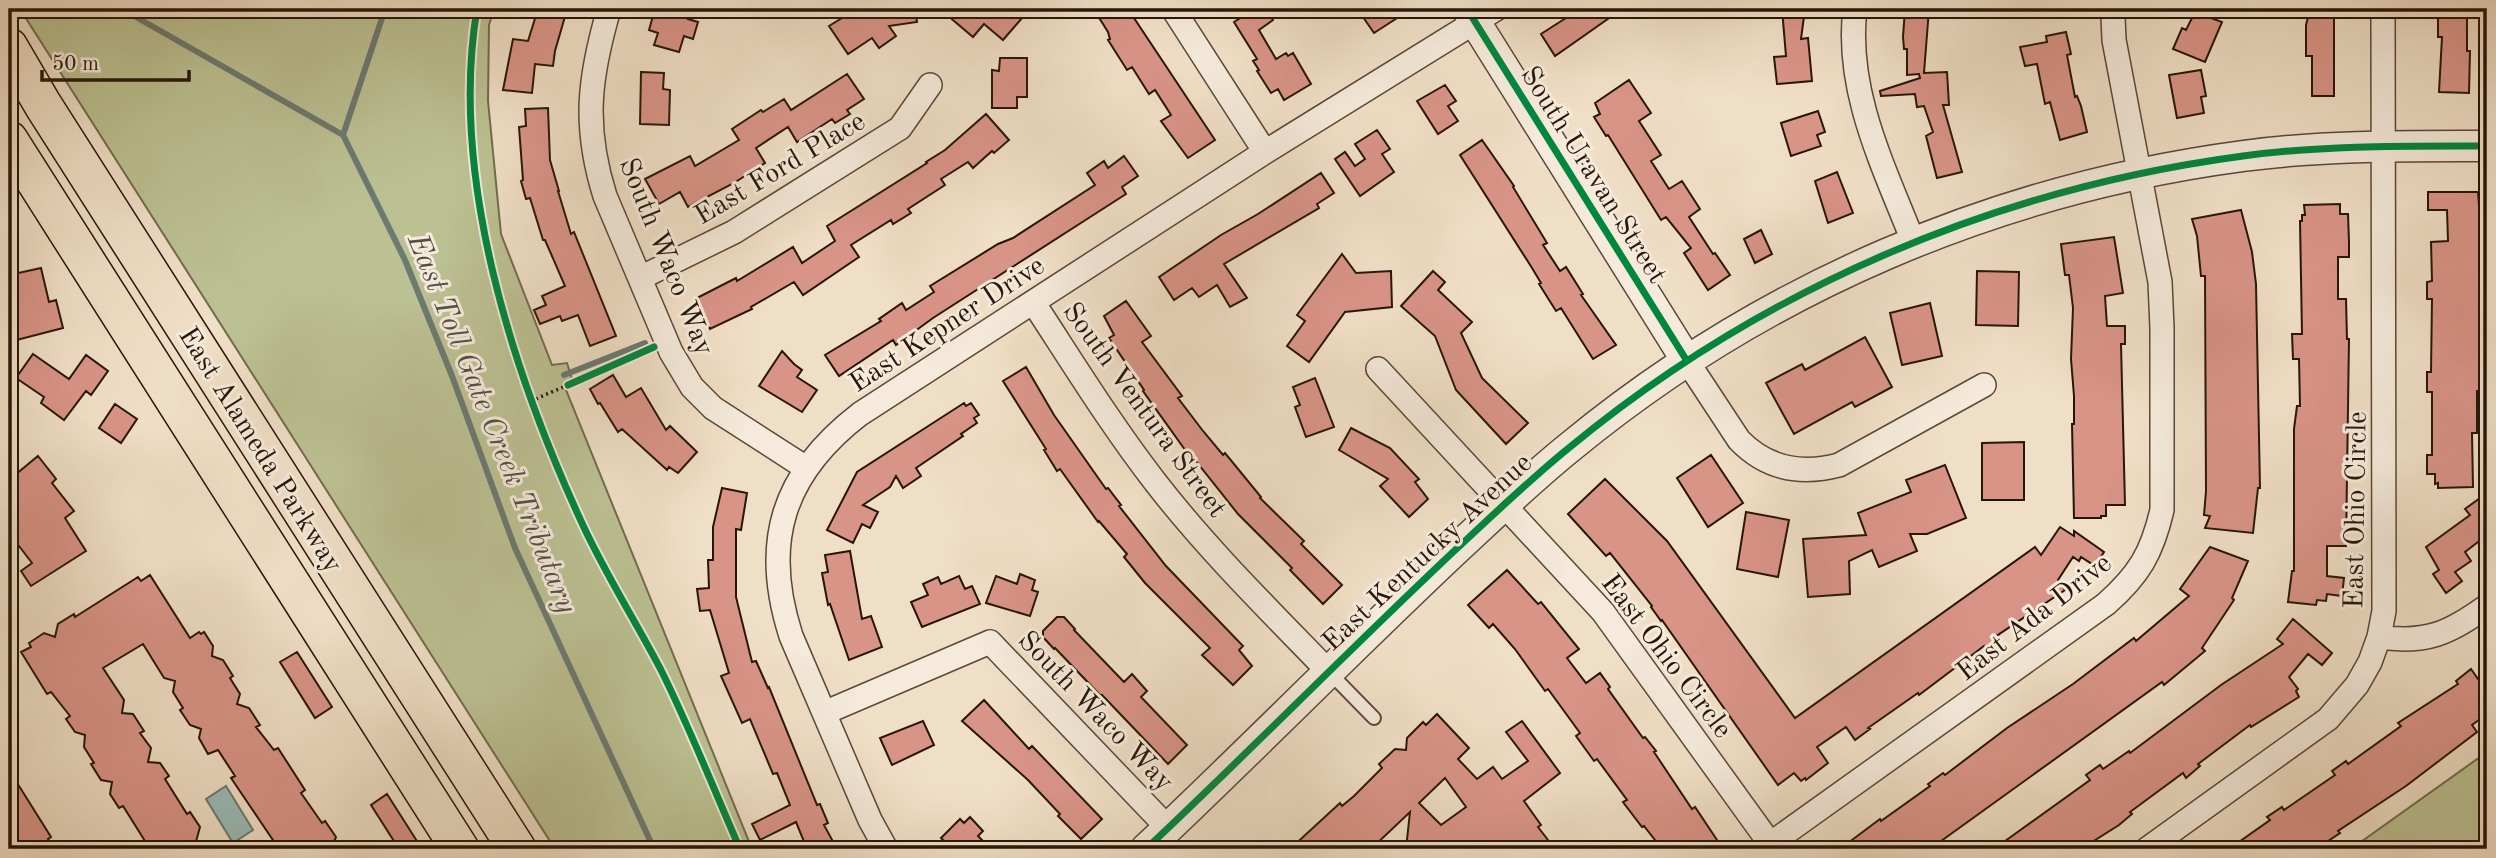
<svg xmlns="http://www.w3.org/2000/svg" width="2496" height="858" viewBox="0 0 2496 858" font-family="'Old Standard TT',serif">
<rect width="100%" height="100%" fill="#f0dfc7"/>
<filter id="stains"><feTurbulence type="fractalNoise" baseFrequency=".00286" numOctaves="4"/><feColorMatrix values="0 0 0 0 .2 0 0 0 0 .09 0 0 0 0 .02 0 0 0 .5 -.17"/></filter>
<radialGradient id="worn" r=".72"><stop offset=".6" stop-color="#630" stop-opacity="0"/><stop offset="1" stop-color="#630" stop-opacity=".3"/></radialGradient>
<path fill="#bcc193" stroke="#726c4e" stroke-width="2" d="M20,9H494L489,25L488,101L501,234L552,365L567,363L574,385L566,390L752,849H555Z
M2487,752V849H2351Z"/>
<path fill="#9abcb7" stroke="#6c7a71" stroke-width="2" d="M226,786L253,830L233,843L206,799Z"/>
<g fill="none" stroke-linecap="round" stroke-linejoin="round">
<path stroke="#6c7a71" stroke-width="6" d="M122,9L343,135
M385,9L343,135L405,260L452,376L515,548L654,849
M564,375L645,343"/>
</g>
<path fill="#d99488" stroke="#271608" stroke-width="2" fill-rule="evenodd" d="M538,9H565L564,13H566L555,51L553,66L535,64L532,93L503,90L513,39L528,41Z
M655,9H681L680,11L690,14L688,19L698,22L693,39L684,36L679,52L654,45L658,33L649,30Z
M857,9H915L917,22L889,26L896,36L879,48L872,38L848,54L829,26Z
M940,9H1011L1022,18L1003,40L984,24L973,37Z
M1110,9H1128L1215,140L1188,158L1161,121L1171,115L1155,90L1149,94L1132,67L1127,70L1108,40L1110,39L1108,32L1098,16Z
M1236,9H1266L1273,20L1259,30L1276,59L1286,53L1288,56L1293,53L1311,84L1284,100L1278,89L1271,93L1257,71L1259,70L1253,61L1257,59L1234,22L1242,17Z
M1362,9H1411L1374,33L1363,17L1366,15Z
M1580,9H1622L1555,56L1541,34Z
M1782,9H1805L1801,39L1808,38L1812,81L1777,84L1774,57L1786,56Z
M1905,9H1929L1924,73L1947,72L1949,105H1943L1962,172L1937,178L1926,136L1933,132L1924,106L1917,107L1915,94L1881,96L1880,91L1920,78L1919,74L1907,75V49H1904L1903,37Z
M2310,9H2334V96H2312V56H2306V25Z
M2438,9H2467V51H2470L2469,93L2439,92L2442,37H2438Z
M2195,12L2222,22L2205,62L2173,49L2182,28L2186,30Z
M2066,32L2071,54L2067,55L2075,97L2077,96L2081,106L2087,132L2060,140L2050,102L2045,104L2037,64L2025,66L2020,47L2047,42L2046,36Z
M1000,58H1027V97H1017V108H992V70L999,71Z
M2201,70L2206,96L2201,97L2204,113L2177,118L2169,75Z
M641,72L664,73L663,89L670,90L669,125L640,124Z
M847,74L864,99L847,110L850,114L835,123L832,119L797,142L788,127L756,148L765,163L734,183L688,207L680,192L659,204L645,179L690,156L695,166L739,140L732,129L761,110L763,112L784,99L791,110Z
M1629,80L1651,113L1639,121L1661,155L1651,161L1669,189L1682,181L1700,209L1689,217L1713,254L1715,253L1730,275L1708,290L1684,253L1691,248L1666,217L1661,220L1608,135L1606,136L1594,117L1600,114L1595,103Z
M1445,85L1456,101L1448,106L1458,121L1438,134L1417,101Z
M548,108L550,160L559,191H558L571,234L574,232L616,336L590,346L578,315L562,321L560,316L540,324L534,310L546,305L542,296L565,286L545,240H543L530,198L526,199L521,181L523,180L519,127L526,126L525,109Z
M1818,111L1825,132L1817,135L1821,146L1791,156L1781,123Z
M986,114L1009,140L994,153L992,151L973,168L968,162L941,179L945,185L908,209L911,213L893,224L891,220L851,245L859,257L803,295L794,282L751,307L752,309L710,329L695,299L736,278L737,281L793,247L802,263L835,241L827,226L927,163L926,162L945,150Z
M1377,130L1390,149L1382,154L1394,172L1360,196L1335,159L1345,152L1355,166L1365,159L1355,144Z
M1482,140L1514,186L1513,187L1547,243L1543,245L1560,271L1566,267L1583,294L1581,295L1616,345L1593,359L1561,308L1556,311L1539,284L1541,283L1532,268L1460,155Z
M1124,156L1138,176L1122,187L1126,194L933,318L896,345L893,340L839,376L825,355L881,321L879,319L902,303L906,310L934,292L930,286L998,244L1013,238L1095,185L1087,173L1104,161L1108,168Z
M1837,172L1853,213L1828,223L1815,181Z
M1321,173L1334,193L1317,204L1319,208L1224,264L1247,298L1230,307L1217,285L1199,297L1192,288L1174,300L1159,277L1221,235L1258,214Z
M2428,192H2478L2483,258V365H2485V391H2477V433H2472L2473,487L2438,488V483L2435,484V474H2427V455H2432V392H2427V372H2431L2432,299H2427V282L2432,281L2431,242L2448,241L2447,210H2428Z
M2340,204V214H2348L2349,242V257H2338V299H2346L2347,339H2349L2346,546H2327V576L2344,578L2342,596L2327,594L2326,601L2317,600L2316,605L2288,602L2292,571H2294V429L2297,406H2300L2299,359H2293L2292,334H2302L2300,221H2302V215H2305L2304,205Z
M2241,210L2252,252L2256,284L2260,488H2258L2253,533L2205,528L2210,516L2204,515L2206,491L2205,276H2201L2197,236L2192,219Z
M1761,230L1772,254L1755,263L1744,239Z
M2114,237L2123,293L2105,296L2107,326H2125V344H2121L2125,505H2106V516H2101V518H2074L2072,424H2074V396L2071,359L2073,308L2069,275H2065L2061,244Z
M1342,254L1356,273L1391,271L1392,307L1345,312L1309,362L1287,346L1305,321L1297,315Z
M41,268L49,302L56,300L63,328L9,342V275Z
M1433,271L1445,282L1438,290L1472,322L1461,333L1482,378L1528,423L1506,444L1456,390L1435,336L1401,306Z
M1977,271L2019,272L2018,326L1976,325Z
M1126,301L1151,336L1142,342L1182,396L1178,398L1203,431L1223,455L1225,453L1261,497L1260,498L1304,541L1301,544L1342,585L1323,604L1290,570L1292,568L1238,514L1195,460L1193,461L1143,391L1144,390L1109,338L1114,335L1104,316Z
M1930,303L1942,356L1902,365L1890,313Z
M1865,337L1892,387L1855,407L1852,402L1794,434L1766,383L1802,364L1805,370Z
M782,351L794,364L802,370L797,377L817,390L802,412L759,386Z
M33,354L69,379L86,355L108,371L91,395L86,391L64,420L41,403L44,397L16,378Z
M1026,367L1054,415L1106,489L1108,488L1121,505L1119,506L1166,566L1243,646L1239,650L1252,666L1233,685L1202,655L1210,648L1145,583L1124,557L1127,554L1099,521L1098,522L1060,469L1057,471L1044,450L1046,449L1003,381Z
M613,375L626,397L641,388L666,430L670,426L697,452L678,473L669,467L667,470L622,429L618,432L600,403L598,404L590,389Z
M1315,378L1334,427L1306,437L1295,407L1300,405L1293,387Z
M964,403L966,406L971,403L979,415L974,418L977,423L961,434L963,436L916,468L921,476L903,488L896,476L890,487L863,505L878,512L870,528L862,524L853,543L827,530L857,472Z
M115,404L137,419L121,443L99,428Z
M1351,428L1390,448L1419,479L1415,482L1428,499L1409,517L1380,486L1388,479L1339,450Z
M2024,442V500H1982V443Z
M1711,455L1743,503L1708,527L1677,478Z
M38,456L56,479L52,483L74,511L65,518L86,551L31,586L21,571L32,563L9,533V480Z
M1945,465L1966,518L1927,534H1910L1917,551L1879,567L1872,550L1849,561L1850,594L1808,597L1803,539L1866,535L1858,513L1911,492L1906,480Z
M1605,479L1667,541L1795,718L2035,547L2041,555L2060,527L2074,536V531L2104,552L2095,566L2081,557L2079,561L2073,557L2058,580L2065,590L1998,635L2000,637L1985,648L1984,646L1919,695L1918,693L1868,728L1870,729L1855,740L1846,727L1817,747L1828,763L1806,780L1805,778L1801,781L1794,773L1778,785L1662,620L1661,621L1651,607L1652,606L1610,553L1606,556L1568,514Z
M722,488L747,493L741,530L736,529V597L752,662L756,661L768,688L769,687L817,805L820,804L828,823L824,825L837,849H807L796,822L760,840L752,824L790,805L777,773L773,774L750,719L742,723L721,676L729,673L710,610L700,611L697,589L709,588L708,560H713V527Z
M2487,493V535L2465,552L2471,561L2455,572L2462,581L2446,593L2433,574L2439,570L2426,547L2470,515L2465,509Z
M1746,512L1789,520L1778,577L1737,569Z
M2210,547L2248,561L2232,598L2234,600L2202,648L2205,651L2164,685L2162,682L1930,849H1913L1908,843L1900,849H1840L1880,819L1881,821L1930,786L1928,784L1943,773L1945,775L2007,728L2073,684L2134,638L2136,641L2189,596L2180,589Z
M850,551L862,619L871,616L882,647L849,660L830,604L828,605L822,573L828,572L825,555Z
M1507,570L1538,604L1541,602L1579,649L1567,658L1586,683L1600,673L1610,687L1608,689L1643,738L1645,737L1656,751L1654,752L1692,809L1695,807L1723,849H1662L1644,826L1642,827L1623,802L1627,800L1597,759L1594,761L1576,736L1580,733L1548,689L1545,691L1515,649L1493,624L1489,628L1468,605Z
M1020,574L1035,580L1032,590L1038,592L1030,616L986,603L996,576L1017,584Z
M150,575L190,638L199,632L201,634L204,632L213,646L212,656L223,660L233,676L230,678L240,694L237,704L249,708L260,725L256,727L274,750L278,748L305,790L301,793L322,823L325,821L336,837L331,849H279L231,778L235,776L218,750L208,754L199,738L201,729L190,725L180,710L183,708L173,692L175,681L164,678L143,644L103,668L124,700L122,713L133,714L144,731L140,733L151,748L148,762L160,763L169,776L165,779L187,814L190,812L200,827L194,849H150L123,806L119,808L110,794L112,782L101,780L91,764L94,763L84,747L85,735L75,732L66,719L70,716L51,692L47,694L21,652L31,647L29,643L44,633L55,637L58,624L74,614L75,617L138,577L141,581Z
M959,576L965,589L972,586L980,604L922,627L911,602L928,595L923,584L938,577L941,584Z
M1057,617H1064L1075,629L1074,630L1124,682L1132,674L1147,691L1141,697L1187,745L1168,764L1102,695L1101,696L1055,648L1054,649L1043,637V631Z
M2293,619L2332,653L2322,665L2308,654L2289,677L2298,689L2296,691L2299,697L2251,727L2250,725L2198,764L2200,766L2186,778L2183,773L2130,812L2132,814L2119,825L2081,849H1994L2090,780L2086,775L2100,765L2103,769L2129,751L2130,753L2221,685L2283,644L2277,639Z
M297,652L332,707L315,718L280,662Z
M2471,669L2478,679L2487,672V714L2472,725L2477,732L2406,786L2338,831L2340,833L2316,849H2229L2270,820L2267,817L2282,807L2284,810L2335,775L2332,771L2346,761L2348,764L2401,726L2398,723L2458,684L2456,681Z
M984,700L1029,749L1032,746L1102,819L1081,839L1058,816L1060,814L1028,780L962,721Z
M1437,714L1469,748L1458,759L1477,779L1493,767L1502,779L1528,761L1506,732L1522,721L1560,773L1524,801L1541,825L1538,827L1548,840L1536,849H1406L1410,812L1371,849H1290L1340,803L1342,806L1354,796L1382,768L1379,764L1395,749L1406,750L1407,738L1423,722L1426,725ZM1445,778L1466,807L1441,825L1419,803Z
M923,721L934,745L892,765L880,738Z
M9,770L51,837L48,839L55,849H9Z
M387,794L422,849H399L371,805Z
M970,817L983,831L978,836L991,849H952L941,838L960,819L964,823Z"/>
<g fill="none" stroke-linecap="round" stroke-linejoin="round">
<defs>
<path id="service" d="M1328,671L1374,718"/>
<path id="minor" d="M609,9C589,78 583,126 605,196L671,352L692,387L713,408L806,468
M1173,9L1265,152
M1855,9C1845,91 1884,167 1913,241
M640,278L734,232L900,128L930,85
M1033,302C1073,363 1111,425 1156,483C1208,550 1269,610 1328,671
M1687,361L1739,440C1767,469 1801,475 1839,465L1984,385
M1378,369L1603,612L1774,849
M2379,637C2426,644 2450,633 2487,606
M824,713L990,642L1168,828
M1770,844L2106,604C2139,575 2152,553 2162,510V328L2160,282L2114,40L2113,17L2117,9
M886,849L870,820L791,636C761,543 782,474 860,414L1265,152L1496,9
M2147,849L2328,719L2357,685L2370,662L2379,637L2384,611L2383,9"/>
<path id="tertiary" d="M1467,9L1687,361
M1146,849C1249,752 1349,650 1452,553C1491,517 1529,480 1570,447C1763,288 1995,189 2243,156C2324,145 2406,146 2487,146"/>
<path id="primary" d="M9,47L43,105L517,849
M9,140L460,849"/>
</defs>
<use href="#service" stroke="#594838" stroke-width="16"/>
<use href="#minor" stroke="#594838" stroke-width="26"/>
<use href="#tertiary" stroke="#594838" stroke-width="33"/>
<use href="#primary" stroke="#271608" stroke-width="40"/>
<path stroke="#271608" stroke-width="3.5" stroke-dasharray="2 3.5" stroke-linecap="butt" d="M531,401L568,385"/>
<use href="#service" stroke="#f5eadb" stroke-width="12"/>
<use href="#minor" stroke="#f5eadb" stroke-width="23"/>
<use href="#tertiary" stroke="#f5eadb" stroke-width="30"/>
<use href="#primary" stroke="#f0dfc7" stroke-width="37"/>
<defs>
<path id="cycleway" d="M477,9C449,175 512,371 581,521C604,572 635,620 661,670C690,728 714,790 740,849
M1467,9L1687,361
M568,385L654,347
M1146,849C1249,752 1349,650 1452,553C1491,517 1529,480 1570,447C1763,288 1995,189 2243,156C2324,145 2406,146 2487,146"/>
</defs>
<use href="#cycleway" stroke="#f5eadb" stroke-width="11"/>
<use href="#cycleway" stroke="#00873e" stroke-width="7"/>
</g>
<g text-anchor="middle" stroke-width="6" stroke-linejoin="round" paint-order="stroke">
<g font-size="28" fill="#271608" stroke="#f5eadb">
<text transform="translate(779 167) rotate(-31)" y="10">East Ford Place</text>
<text transform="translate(1595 174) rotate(58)" y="10">South Uravan Street</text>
<text transform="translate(668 256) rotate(68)" y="10">South Waco Way</text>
<text transform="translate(946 323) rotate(-33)" y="10">East Kepner Drive</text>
<text transform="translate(1146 409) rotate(54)" y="10">South Ventura Street</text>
<text transform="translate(262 449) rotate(58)" y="10">East Alameda Parkway</text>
<text transform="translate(2354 510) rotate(-89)" y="10">East Ohio Circle</text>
<text transform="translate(1426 551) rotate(-43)" y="10">East Kentucky Avenue</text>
<text transform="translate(2033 616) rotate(-38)" y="10">East Ada Drive</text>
<text transform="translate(1668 655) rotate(53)" y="10">East Ohio Circle</text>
<text transform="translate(1097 710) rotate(46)" y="10">South Waco Way</text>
</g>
<g font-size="30" font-style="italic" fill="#4f5045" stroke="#f5eadb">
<text transform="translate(493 423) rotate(68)" y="10">East Toll Gate Creek Tributary</text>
</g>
</g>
<rect width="2496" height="858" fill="none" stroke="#f0dfc7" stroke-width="35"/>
<rect x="10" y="10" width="2475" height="837" fill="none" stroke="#271608" stroke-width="3.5"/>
<rect x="18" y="18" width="2461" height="823" fill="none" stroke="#271608" stroke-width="2"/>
<path d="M42 70v10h147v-10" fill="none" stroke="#271608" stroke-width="3.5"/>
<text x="52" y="70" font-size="21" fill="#271608" stroke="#f5eadb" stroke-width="5" paint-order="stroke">50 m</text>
<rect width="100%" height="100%" filter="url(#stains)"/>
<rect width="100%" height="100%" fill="url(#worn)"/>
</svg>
